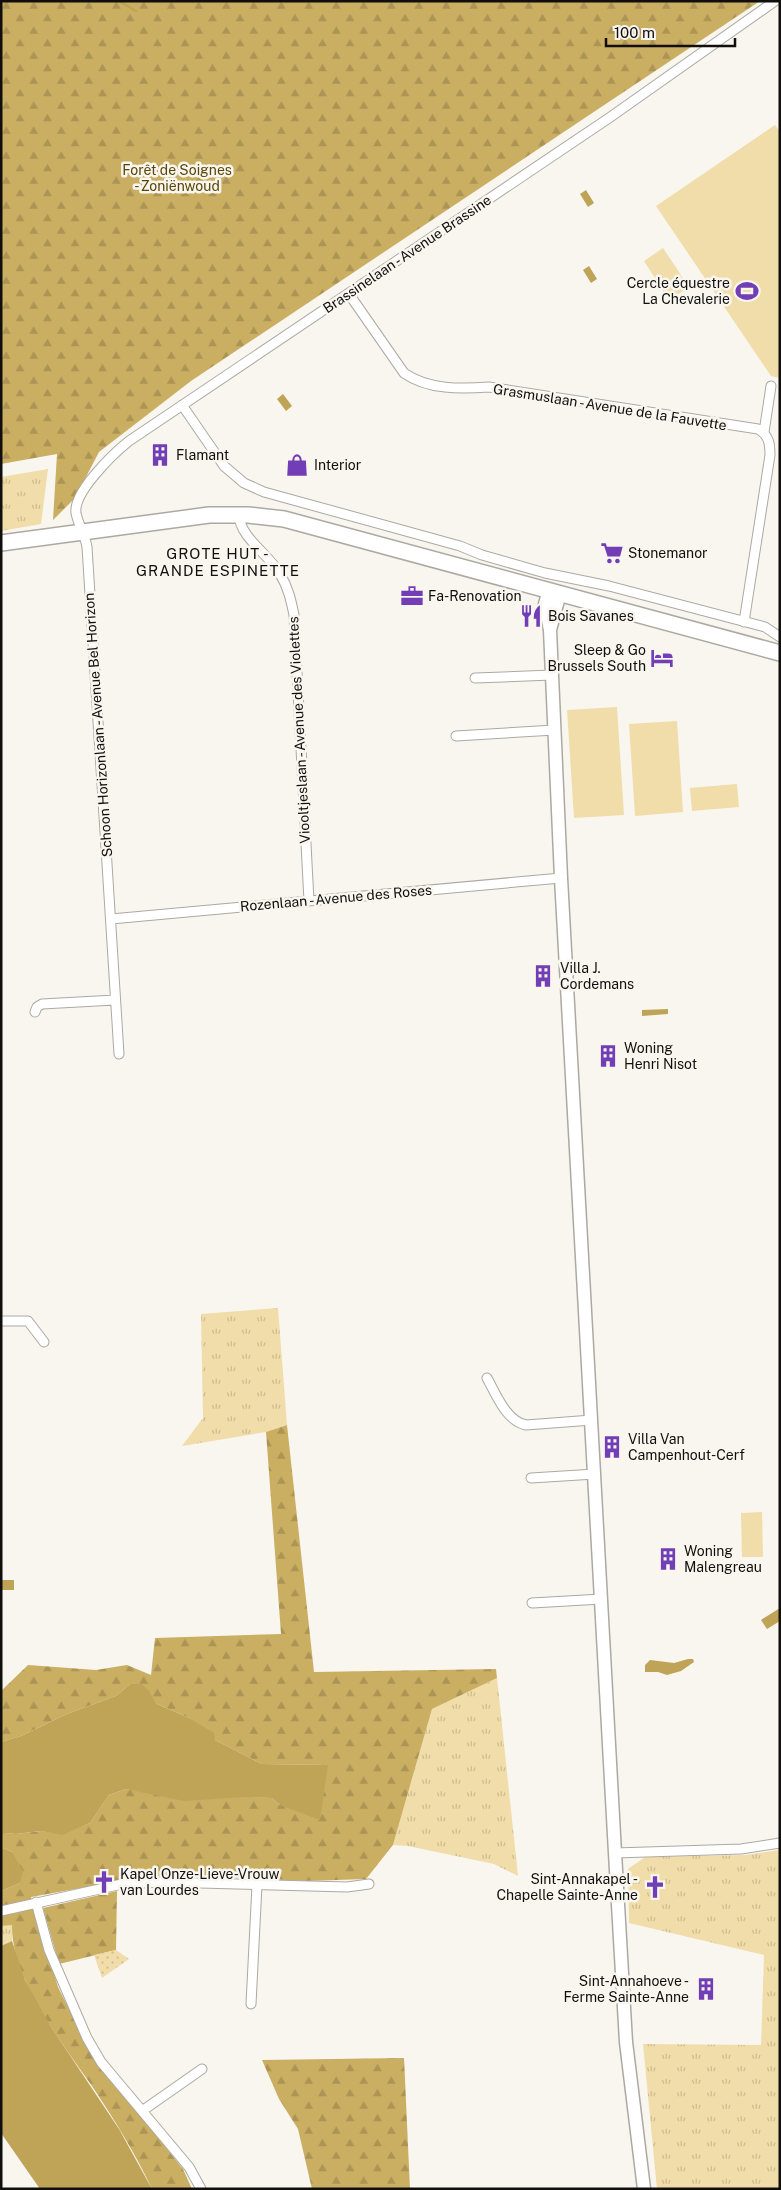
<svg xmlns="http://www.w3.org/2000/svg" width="781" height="2190" viewBox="0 0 781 2190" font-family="'Public Sans',sans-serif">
<defs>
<pattern id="grass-tufts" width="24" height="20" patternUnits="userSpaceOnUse" patternTransform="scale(1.25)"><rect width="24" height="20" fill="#f1dda9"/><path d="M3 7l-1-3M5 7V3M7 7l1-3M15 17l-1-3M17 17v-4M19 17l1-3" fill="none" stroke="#cebc90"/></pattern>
<pattern id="forest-firs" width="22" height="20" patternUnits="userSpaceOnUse" patternTransform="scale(1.25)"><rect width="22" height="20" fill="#caae62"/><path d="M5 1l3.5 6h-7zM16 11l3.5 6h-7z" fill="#ac9454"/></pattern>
<pattern id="garden-dots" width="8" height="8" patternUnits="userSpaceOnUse" patternTransform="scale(1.25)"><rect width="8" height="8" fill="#f1dda9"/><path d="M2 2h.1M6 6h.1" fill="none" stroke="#cebc90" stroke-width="1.8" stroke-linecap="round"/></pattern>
</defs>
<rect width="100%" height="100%" fill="#f9f6ef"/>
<path fill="url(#grass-tufts)" d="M48,469L41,524L1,531V477Z
M278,1308L287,1425L266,1432L182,1446L203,1418L201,1314Z
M497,1678L518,1876L494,1864L408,1846L393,1845L432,1709Z
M780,1850V2189H657L643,2044L761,2045L764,1955L629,1923L628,1869L645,1857L745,1855Z
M12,1924V1941L1,1946V1926Z"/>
<path fill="url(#forest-firs)" d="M1,1H760L191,381L99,452L75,498L53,520L57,454L1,464Z
M287,1425L314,1672L496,1669L497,1678L432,1709L393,1845L366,1879L307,1881L197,1876L114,1882L31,1897L58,1987L91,2053L183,2169L192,2189H152C135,2153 114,2119 92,2086C62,2043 11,1979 12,1925L1,1926V1891L20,1883L12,1852L1,1847V1833L16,1834L41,1831L62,1834L90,1823L109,1795L126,1789L146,1792L272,1798L280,1805L328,1765L262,1764L215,1740L189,1718L157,1704L149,1692L130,1684L116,1696L67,1714L21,1736L1,1742V1691L28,1665L96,1670L127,1665L151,1675L155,1638L281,1634L266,1432Z
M117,1891L116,1950L59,1964L43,1908Z
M404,2058L410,2189H312L298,2129L279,2099L262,2060Z"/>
<path fill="url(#garden-dots)" d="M116,1950L129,1959L102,1978L94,1955Z"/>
<path fill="#f1dda9" d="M775,125L780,132V378L771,376L656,206Z
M663,248L689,287L669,300L644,261Z
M617,707L624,815L574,818L567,710Z
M677,721L683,812L635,816L629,724Z
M737,784L739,807L692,811L690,788Z
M762,1512L763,1557H742L741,1513Z"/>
<path fill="#bfa357" d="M586,190L594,203L588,207L580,194Z
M589,266L597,279L591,283L583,270Z
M283,394L292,406L286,411L277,399Z
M668,1009V1014L642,1016V1010Z
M1,1580H14V1590H1Z
M780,1608V1621L767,1629L761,1620Z
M688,1659H693L694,1662L681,1671L667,1675L658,1672H645V1665L650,1660L674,1663Z
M130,1684H141L149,1691L157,1704L189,1718L214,1733L215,1740L262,1764L328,1765L320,1820L280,1805L272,1798L243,1797L184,1801L126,1789L109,1795L90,1823L62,1835L41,1831L16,1834L1,1833V1742L21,1736L67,1714L116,1696Z
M1,1847L12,1852L23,1871L20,1883L1,1891Z
M12,1941L25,1980L51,2027L119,2129L152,2189H40L1,2133V1946Z"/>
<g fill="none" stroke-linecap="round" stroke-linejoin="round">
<path stroke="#bfa357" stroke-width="2.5" d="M119,1L136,11"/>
<defs>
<path id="street" d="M349,294L404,373C428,390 461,389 489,387L758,429C769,435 770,444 770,455L744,622
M182,405L224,466L244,483L264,492L460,546L482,555L545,573L609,586L765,627L780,637
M764,432L771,386
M239,515C240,538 269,554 280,574C288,587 291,600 294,615L309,901
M475,678L552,675
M456,736L555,730
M111,919L561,878
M35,1012L37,1007L42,1004L115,1000
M119,1054L87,547C85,535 78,524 76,513C73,492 114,453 129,441L609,118L775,1
M1,1321H28L44,1342
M487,1378C496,1394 506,1421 526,1425L592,1420
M531,1478L595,1474
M532,1603L602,1599
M615,1853L741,1849L780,1843
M36,1902L49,1950L87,2038L101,2062L189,2167L201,2189
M1,1911L122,1884L162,1882L347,1887L369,1884
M251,2004L257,1885
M142,2111L202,2069"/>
<path id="secondary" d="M549,590L545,604L550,630L552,675L561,878L615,1853L626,2042L644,2189
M550,630L560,593"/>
<path id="primary" d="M1,543L209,515H248L284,519L780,653"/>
</defs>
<use href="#street" stroke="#aca9a3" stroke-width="11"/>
<use href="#secondary" stroke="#aca9a3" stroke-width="15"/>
<use href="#primary" stroke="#aca9a3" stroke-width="18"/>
<use href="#street" stroke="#fff" stroke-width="9"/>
<use href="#secondary" stroke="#fff" stroke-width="12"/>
<use href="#primary" stroke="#fff" stroke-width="15"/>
</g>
<defs>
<symbol id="stadium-bare" viewBox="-9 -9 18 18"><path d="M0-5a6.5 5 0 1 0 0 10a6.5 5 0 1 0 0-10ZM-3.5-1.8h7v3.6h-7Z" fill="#713eb5" stroke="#f9f6ef" stroke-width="2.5" paint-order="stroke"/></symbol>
<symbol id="building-bare" viewBox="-9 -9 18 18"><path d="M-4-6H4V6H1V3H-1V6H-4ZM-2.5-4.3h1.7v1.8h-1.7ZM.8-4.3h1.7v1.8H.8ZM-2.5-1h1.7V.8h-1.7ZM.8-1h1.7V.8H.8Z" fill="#713eb5" stroke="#f9f6ef" stroke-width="2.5" paint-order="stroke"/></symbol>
<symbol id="shop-bare" viewBox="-9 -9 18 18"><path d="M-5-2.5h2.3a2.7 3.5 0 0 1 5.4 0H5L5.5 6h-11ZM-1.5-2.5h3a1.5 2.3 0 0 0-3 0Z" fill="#713eb5" stroke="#f9f6ef" stroke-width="2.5" paint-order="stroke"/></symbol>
<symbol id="supermarket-bare" viewBox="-9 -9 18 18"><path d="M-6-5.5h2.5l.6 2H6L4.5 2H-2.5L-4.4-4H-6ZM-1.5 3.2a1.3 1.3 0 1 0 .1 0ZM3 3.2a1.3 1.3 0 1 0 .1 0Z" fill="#713eb5" stroke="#f9f6ef" stroke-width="2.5" paint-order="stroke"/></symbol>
<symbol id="office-bare" viewBox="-9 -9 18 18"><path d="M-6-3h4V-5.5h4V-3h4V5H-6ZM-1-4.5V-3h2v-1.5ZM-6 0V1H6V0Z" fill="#713eb5" stroke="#f9f6ef" stroke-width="2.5" paint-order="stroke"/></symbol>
<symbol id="restaurant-bare" viewBox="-9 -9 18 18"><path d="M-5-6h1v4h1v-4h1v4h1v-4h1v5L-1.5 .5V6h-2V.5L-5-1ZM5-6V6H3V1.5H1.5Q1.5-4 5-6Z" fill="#713eb5" stroke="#f9f6ef" stroke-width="2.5" paint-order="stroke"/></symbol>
<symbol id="hotel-bare" viewBox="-9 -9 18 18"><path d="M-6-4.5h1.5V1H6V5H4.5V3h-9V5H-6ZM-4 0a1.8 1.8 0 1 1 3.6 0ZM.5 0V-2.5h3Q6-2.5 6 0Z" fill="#713eb5" stroke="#f9f6ef" stroke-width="2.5" paint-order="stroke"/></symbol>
<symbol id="church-bare" viewBox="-9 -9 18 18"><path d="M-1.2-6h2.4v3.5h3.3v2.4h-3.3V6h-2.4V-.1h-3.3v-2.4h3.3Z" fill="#713eb5" stroke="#f9f6ef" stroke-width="2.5" paint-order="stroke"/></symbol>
</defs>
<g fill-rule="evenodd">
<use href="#stadium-bare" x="731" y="275" width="32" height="32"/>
<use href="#building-bare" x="144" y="439" width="32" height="32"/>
<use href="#shop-bare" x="281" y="449" width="32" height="32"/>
<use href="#supermarket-bare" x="596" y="537" width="32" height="32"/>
<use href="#office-bare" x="396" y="580" width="32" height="32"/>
<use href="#restaurant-bare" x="515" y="600" width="32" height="32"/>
<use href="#hotel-bare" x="646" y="642" width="32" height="32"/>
<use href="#building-bare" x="527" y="960" width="32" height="32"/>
<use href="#building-bare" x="592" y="1040" width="32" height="32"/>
<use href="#building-bare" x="596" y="1431" width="32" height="32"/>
<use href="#building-bare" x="652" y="1543" width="32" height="32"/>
<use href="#church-bare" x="88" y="1866" width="32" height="32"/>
<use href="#church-bare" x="639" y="1871" width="32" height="32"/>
<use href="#building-bare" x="690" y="1973" width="32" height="32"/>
</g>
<g text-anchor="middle" stroke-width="5" stroke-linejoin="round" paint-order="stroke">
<g font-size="14" fill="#594607" stroke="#f9f6ef">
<text x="177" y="175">Forêt de Soignes<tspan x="177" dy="16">- Zoniënwoud</tspan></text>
</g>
<g font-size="14" fill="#100f0d" stroke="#f9f6ef">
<text transform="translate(407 254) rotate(-34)" y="5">Brassinelaan - Avenue Brassine</text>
<text transform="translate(610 407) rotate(9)" y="5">Grasmuslaan - Avenue de la Fauvette</text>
<text transform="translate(98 725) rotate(-94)" y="5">Schoon Horizonlaan - Avenue Bel Horizon</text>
<text transform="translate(299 730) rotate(-93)" y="5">Viooltjeslaan - Avenue des Violettes</text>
<text transform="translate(336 898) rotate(-5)" y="5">Rozenlaan - Avenue des Roses</text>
</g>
<g font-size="14" fill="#100f0d" stroke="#f9f6ef" text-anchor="start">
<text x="730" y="288" text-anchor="end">Cercle équestre<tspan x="730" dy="16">La Chevalerie</tspan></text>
<text x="176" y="460">Flamant</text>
<text x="314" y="470">Interior</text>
<text x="628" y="558">Stonemanor</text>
<text x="428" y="601">Fa-Renovation</text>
<text x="548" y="621">Bois Savanes</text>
<text x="646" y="655" text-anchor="end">Sleep &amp; Go<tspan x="646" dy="16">Brussels South</tspan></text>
<text x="560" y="973">Villa J.<tspan x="560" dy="16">Cordemans</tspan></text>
<text x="624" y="1053">Woning<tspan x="624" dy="16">Henri Nisot</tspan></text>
<text x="628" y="1444">Villa Van<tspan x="628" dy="16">Campenhout-Cerf</tspan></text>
<text x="684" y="1556">Woning<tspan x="684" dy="16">Malengreau</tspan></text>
<text x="120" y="1879">Kapel Onze-Lieve-Vrouw<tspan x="120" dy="16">van Lourdes</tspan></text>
<text x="638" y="1884" text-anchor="end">Sint-Annakapel -<tspan x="638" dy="16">Chapelle Sainte-Anne</tspan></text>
<text x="689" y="1986" text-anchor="end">Sint-Annahoeve -<tspan x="689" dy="16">Ferme Sainte-Anne</tspan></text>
</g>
<g font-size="15" letter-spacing="1" fill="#100f0d" stroke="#f9f6ef">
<text x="218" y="559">GROTE HUT -<tspan x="218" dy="17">GRANDE ESPINETTE</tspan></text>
</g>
</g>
<rect width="781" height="2190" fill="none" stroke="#100f0d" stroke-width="5"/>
<path d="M606 38v8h129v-8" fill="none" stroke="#100f0d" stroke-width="2.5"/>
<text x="614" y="38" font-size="15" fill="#100f0d" stroke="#f9f6ef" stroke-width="4" paint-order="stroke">100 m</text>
</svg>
